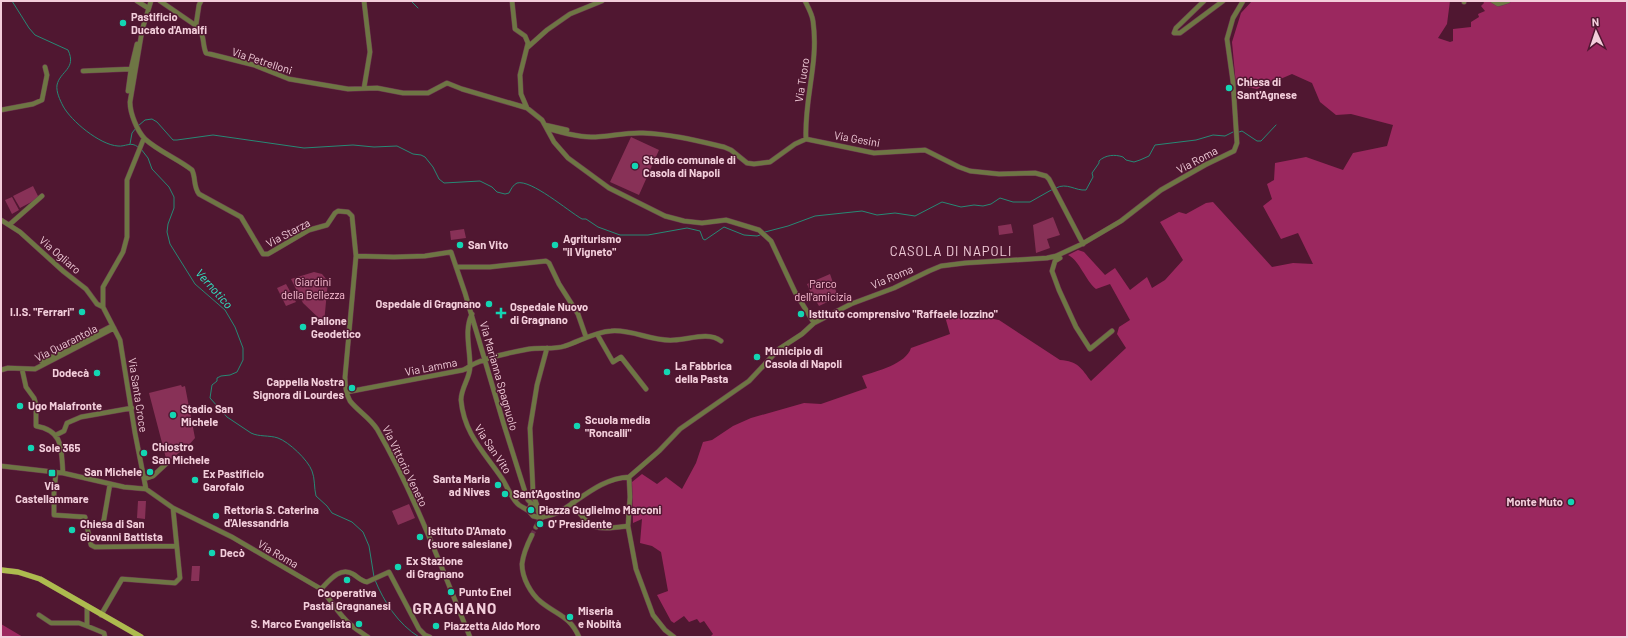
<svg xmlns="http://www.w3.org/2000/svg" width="1628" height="638" viewBox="0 0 1628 638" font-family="Barlow,sans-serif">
<rect width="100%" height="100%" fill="#501731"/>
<path fill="#883157" d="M631,137L659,150L639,195L610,182Z
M33,186L39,198L20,208L13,196Z
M12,197L19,210L12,214L5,200Z
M1053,217L1060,235L1047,239L1050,248L1036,253L1033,225Z
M1011,224L1013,233L999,235L998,226Z
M464,229L466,238L451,240L450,231Z
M314,272L322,274L328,281L324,323L303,303L291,279Z
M830,274L838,297L819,306L816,301H814L807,284Z
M286,284L296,302L286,306L277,288Z
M181,385L182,387L185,386L195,438L188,446L167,462L149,393Z
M138,501H146L145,519L137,518Z
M409,504L415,518L398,525L392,511Z
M192,566H200L199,581H191Z"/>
<path fill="#9b285f" d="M1252,1H1450L1447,24L1438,38L1450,42L1453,41V29L1471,27V22L1479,17L1478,14L1485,11L1481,6L1484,3L1483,1H1491C1496,8 1505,5 1511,1H1627V637H710L713,634L704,621L700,623L697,619L689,622L684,616L674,623L671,621L657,595L668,591L661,552L652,546L640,543L642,519L633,523L632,482L642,474L657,484L666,477L682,489L696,463L703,442L712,440L733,426L751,418L804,403L821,404L867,388L862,376C877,371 906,364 911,348L950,334L944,313H960L999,320L1060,360C1078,361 1081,368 1091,381L1126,348L1117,334L1119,327L1130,320L1110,284L1096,289C1085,280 1080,261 1068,255L1078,250L1084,252L1105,275L1115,268L1130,290L1147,277L1152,288L1165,280L1183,260L1160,222L1179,212L1186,214L1206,203L1213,202L1272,267L1293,263L1313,264L1298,233L1281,239L1263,206L1272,199L1267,184L1274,180L1275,163L1306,157L1343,170L1353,153L1387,146L1393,125L1351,114L1336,115L1320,102L1312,83L1292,74L1257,89L1236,85L1232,42L1241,13Z
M1,624L23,637H1Z"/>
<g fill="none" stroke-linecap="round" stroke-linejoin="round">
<path stroke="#278975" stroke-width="1" d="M12,1L29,28L35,35L68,50C77,69 60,71 57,85C56,92 60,100 63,106C71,121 100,145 118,146C125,147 131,141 138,147
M411,1L418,8
M138,126L145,120L152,119L157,122L173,140H177L213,135L304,148L353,145L374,147L397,146L413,154L421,155L425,157L433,167L439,179L444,183L480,181L492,187L497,192L505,194L509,193C511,189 513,185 517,183C531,179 568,211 582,219H586L598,227L620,235H648L687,228L700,231L703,239L705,240L724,227L744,235L757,236L760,235
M1239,132L1242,131L1257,141H1261L1276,125
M130,144L132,133L136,128
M141,149L148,158L152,169L169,187L174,197V208L168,224L167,232L170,244L195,284L225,310L235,327L243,348V360L237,372L230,375L221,376L217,378V381L212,385L210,398L227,417L251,433C259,437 269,435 278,438C289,442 308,460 312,471C315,478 314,488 316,496L327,506L332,513L352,522L363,532L369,546L374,577
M1056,188C1067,182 1075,191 1086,190L1093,177L1092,173L1099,163V161C1105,155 1115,154 1123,157L1126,160L1134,162L1140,160L1149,156L1155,145L1196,140L1213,135L1225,136L1233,132
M765,232L788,226L815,216L862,211L877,215L895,213L915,216L942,202L961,207L974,205L983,206L991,204L1000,198L1013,202H1030L1053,189
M375,580C384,602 398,624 419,637"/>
<path stroke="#68324a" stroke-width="4.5" stroke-dasharray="4.5 2" stroke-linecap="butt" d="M532,535L536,527"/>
<defs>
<path id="minor" d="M137,1L148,8
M160,1L198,27C205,35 202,44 206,53L254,65L289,79L348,89L377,88L403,93H428L447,83L462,89L527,108L542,120L554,142L568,158L609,188L665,216L684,221L702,223L726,220L759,230L771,241L795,292L814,323
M512,1L515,29L525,36L528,43L520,75L521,94L527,108
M805,1C808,7 812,14 813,21C819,63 804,98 806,139
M1204,1L1176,28L1174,33H1180L1223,1
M1493,1L1498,4L1508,1
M1464,2V1
M196,25L199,5L201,1
M143,27L151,1
M142,31L130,102C130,113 137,131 145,139C158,151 178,159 192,170C196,178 193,186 199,194L241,217L263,254H268L309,230L327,225L335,213L338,211L348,212L352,216L356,256L394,257L425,256L451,252L465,293L504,425L527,498
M528,47L547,30L570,14L602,1
M83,71L131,69L137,44
M364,88L370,52L364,1
M128,91L131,69
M1,110L33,104L42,100L47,75L45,67
M545,125L567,130
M547,128C558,132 579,137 591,137C609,137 625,132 643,133C671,134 698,141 724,147L731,150L747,163L754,164L770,162L795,144L806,139L874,153L925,150L959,167L970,171L999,174L1035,173L1046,176L1049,179L1083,244
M144,138L127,180V237L123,252L103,287V307L120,340L135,433L146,489
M1,220L20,232L63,271L86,289L97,304L103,307
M9,225L42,196
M356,256L345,377C345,385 346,394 350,401C358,411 370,418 377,429C415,495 441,567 470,637
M1060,258L1055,261L1052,271L1059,290L1076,327L1090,349L1112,331
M456,267H490L546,261L549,263L559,284L578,314L586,337
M472,314C464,329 470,349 470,365C471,377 461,387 461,400C464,433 483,451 501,477C507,485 511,499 519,505C522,507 526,509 529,511
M597,334L613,362L621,357L646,389
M42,362L110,327
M22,369L26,387L34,398L36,404V426C64,431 61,449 63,473
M1,370L8,368L35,369L114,328
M347,392L463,370C468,368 471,365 476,363C491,356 513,352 529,349C540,347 554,350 565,346C580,341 595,332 611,331C633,329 652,342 674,340C688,340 708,331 721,341
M56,435L64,431L67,423L81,417L132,408
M1,466L63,473L124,487L146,489L173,508L232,537L321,589C329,598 335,608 343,617C350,626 359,631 368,637
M56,472L54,493V515L85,517L91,545L95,547L176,546
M629,477L659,451L680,429L749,381L779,349L802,334L814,323L851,304L894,288L929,271L941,266L965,263L1047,258L1056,256L1082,244L1121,221L1161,190L1205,165L1234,151L1237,143L1233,82L1227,39L1233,18L1243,1
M629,477L630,497L628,526L636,569L653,615L665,630L674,637
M144,479L153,476L168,462
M533,491L530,428L537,385L547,348
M534,497L539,511
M514,499L525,494
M528,500L537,509L541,518L533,516L529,511L531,503
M572,503C592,531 595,530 628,526
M88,527L102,525L104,519L110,484
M536,527L541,518C546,516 554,515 559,512C581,499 602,478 629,477
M532,535C528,543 523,555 522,564C522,578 531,594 541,602C557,615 570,616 579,637
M321,589C329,581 340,566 353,574C358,577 361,581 367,582L389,572L419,629L425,635L430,637
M39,615L51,623H79L87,626V606
M101,615L122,579L175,583L180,578L173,508
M87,626L104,633L105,637"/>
<path id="major" d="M1,570L18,572L40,579L141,637"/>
</defs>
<use href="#minor" stroke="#6d3850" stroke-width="5.5"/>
<use href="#major" stroke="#6d3850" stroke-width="6"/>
<use href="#minor" stroke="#6e7644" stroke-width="4.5"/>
<use href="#major" stroke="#adbb4e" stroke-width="5.5"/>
</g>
<g fill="#13d5b3" stroke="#501731" stroke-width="1.5">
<circle cx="123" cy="23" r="4"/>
<circle cx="1229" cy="88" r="4"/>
<circle cx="635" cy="166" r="4"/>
<circle cx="460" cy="245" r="4"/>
<circle cx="555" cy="245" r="4"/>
<circle cx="489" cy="304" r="4"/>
<circle cx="82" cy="312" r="4"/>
<path d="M499 307h4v4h4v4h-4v4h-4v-4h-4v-4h4z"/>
<circle cx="801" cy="314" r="4"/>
<circle cx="303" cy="327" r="4"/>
<circle cx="757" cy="357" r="4"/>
<circle cx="667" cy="372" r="4"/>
<circle cx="97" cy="373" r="4"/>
<circle cx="352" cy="388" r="4"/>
<circle cx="20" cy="406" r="4"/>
<circle cx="173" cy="415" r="4"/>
<circle cx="577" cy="426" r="4"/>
<circle cx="31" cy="448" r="4"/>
<circle cx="144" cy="453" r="4"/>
<circle cx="150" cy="472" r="4"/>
<rect x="48" y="469" width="8" height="8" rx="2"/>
<circle cx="195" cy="480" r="4"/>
<circle cx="498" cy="485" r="4"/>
<circle cx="505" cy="494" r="4"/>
<circle cx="1571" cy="502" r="4"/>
<circle cx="531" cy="510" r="4"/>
<circle cx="216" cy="516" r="4"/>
<circle cx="540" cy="524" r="4"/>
<circle cx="72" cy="530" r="4"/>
<circle cx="420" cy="537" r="4"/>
<circle cx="212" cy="553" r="4"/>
<circle cx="398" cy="567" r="4"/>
<circle cx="347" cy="580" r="4"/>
<circle cx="451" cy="592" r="4"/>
<circle cx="570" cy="617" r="4"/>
<circle cx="359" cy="624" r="4"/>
<circle cx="436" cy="626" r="4"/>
</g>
<g text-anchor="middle" stroke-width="3" stroke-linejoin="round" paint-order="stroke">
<g font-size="11" font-weight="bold" fill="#f3cedb" stroke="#501731" text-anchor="start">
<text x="131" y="21">Pastificio<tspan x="131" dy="13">Ducato d'Amalfi</tspan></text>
<text x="1237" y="86">Chiesa di<tspan x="1237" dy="13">Sant'Agnese</tspan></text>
<text x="643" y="164">Stadio comunale di<tspan x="643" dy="13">Casola di Napoli</tspan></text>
<text x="563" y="243">Agriturismo<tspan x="563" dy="13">"il Vigneto"</tspan></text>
<text x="468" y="249">San Vito</text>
<text x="481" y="308" text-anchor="end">Ospedale di Gragnano</text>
<text x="510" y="311">Ospedale Nuovo<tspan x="510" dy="13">di Gragnano</tspan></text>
<text x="74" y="316" text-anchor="end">I.I.S. "Ferrari"</text>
<text x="809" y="318">Istituto comprensivo "Raffaele Iozzino"</text>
<text x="311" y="325">Pallone<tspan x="311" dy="13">Geodetico</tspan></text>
<text x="765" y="355">Municipio di<tspan x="765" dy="13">Casola di Napoli</tspan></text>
<text x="675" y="370">La Fabbrica<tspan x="675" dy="13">della Pasta</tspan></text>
<text x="89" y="377" text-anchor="end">Dodecà</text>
<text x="344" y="386" text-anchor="end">Cappella Nostra<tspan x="344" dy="13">Signora di Lourdes</tspan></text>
<text x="28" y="410">Ugo Malafronte</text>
<text x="181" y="413">Stadio San<tspan x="181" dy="13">Michele</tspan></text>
<text x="585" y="424">Scuola media<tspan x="585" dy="13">"Roncalli"</tspan></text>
<text x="152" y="451">Chiostro<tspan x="152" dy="13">San Michele</tspan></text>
<text x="39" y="452">Sole 365</text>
<text x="142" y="476" text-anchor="end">San Michele</text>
<text x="203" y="478">Ex Pastificio<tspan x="203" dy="13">Garofalo</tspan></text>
<text x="490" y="483" text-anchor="end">Santa Maria<tspan x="490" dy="13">ad Nives</tspan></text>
<text x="52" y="490" text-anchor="middle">Via<tspan x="52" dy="13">Castellammare</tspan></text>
<text x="513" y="498">Sant'Agostino</text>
<text x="1563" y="506" text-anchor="end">Monte Muto</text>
<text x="224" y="514">Rettoria S. Caterina<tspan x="224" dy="13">d'Alessandria</tspan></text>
<text x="539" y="514">Piazza Guglielmo Marconi</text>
<text x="80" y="528">Chiesa di San<tspan x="80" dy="13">Giovanni Battista</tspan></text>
<text x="548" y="528">O' Presidente</text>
<text x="428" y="535">Istituto D'Amato<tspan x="428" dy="13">(suore salesiane)</tspan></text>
<text x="220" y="557">Decò</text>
<text x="406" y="565">Ex Stazione<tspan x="406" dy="13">di Gragnano</tspan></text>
<text x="459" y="596">Punto Enel</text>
<text x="347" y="597" text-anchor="middle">Cooperativa<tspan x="347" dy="13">Pastai Gragnanesi</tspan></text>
<text x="578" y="615">Miseria<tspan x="578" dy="13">e Nobiltà</tspan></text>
<text x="351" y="628" text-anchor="end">S. Marco Evangelista</text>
<text x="444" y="630">Piazzetta Aldo Moro</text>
</g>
<g font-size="11" fill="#f3cedb" stroke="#501731">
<text transform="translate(262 61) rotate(18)" y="4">Via Petrelloni</text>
<text transform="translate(802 80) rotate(-81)" y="4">Via Tuoro</text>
<text transform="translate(857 139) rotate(10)" y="4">Via Gesini</text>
<text transform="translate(1197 160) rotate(-28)" y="4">Via Roma</text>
<text transform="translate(288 233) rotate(-28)" y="4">Via Starza</text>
<text transform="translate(60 255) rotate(41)" y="4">Via Ogliaro</text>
<text transform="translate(892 277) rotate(-23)" y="4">Via Roma</text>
<text transform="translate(66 343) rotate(-27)" y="4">Via Quarantola</text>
<text transform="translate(431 367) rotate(-11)" y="4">Via Lamma</text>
<text transform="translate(499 376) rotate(74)" y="4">Via Marianna Spagnuolo</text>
<text transform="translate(138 395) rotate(81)" y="4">Via Santa Croce</text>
<text transform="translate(493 449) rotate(56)" y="4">Via San Vito</text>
<text transform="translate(405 466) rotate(64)" y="4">Via Vittorio Veneto</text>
<text transform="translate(278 554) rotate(30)" y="4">Via Roma</text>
</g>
<g font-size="11" fill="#fec1d6" stroke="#501731">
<text x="313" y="286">Giardini<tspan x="313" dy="13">della Bellezza</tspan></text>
<text x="823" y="288">Parco<tspan x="823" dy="13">dell'amicizia</tspan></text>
</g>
<g font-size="12" font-style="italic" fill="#30ecc8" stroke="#501731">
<text transform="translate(214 289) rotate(48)" y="4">Vernotico</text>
</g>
<g font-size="13" letter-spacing="1" fill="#f3cedb" stroke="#501731">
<text x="951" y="256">CASOLA DI NAPOLI</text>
</g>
<g font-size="15" font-weight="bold" letter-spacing="1" fill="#f3cedb" stroke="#501731">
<text x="455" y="614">GRAGNANO</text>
</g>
</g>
<rect width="1628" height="638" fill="none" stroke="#f3cedb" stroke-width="4"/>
<g transform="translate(1596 32) rotate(357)" stroke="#501731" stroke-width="3" paint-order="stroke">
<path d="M0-3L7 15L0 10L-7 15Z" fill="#f3cedb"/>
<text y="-6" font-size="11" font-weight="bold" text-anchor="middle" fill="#f3cedb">N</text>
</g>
</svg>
